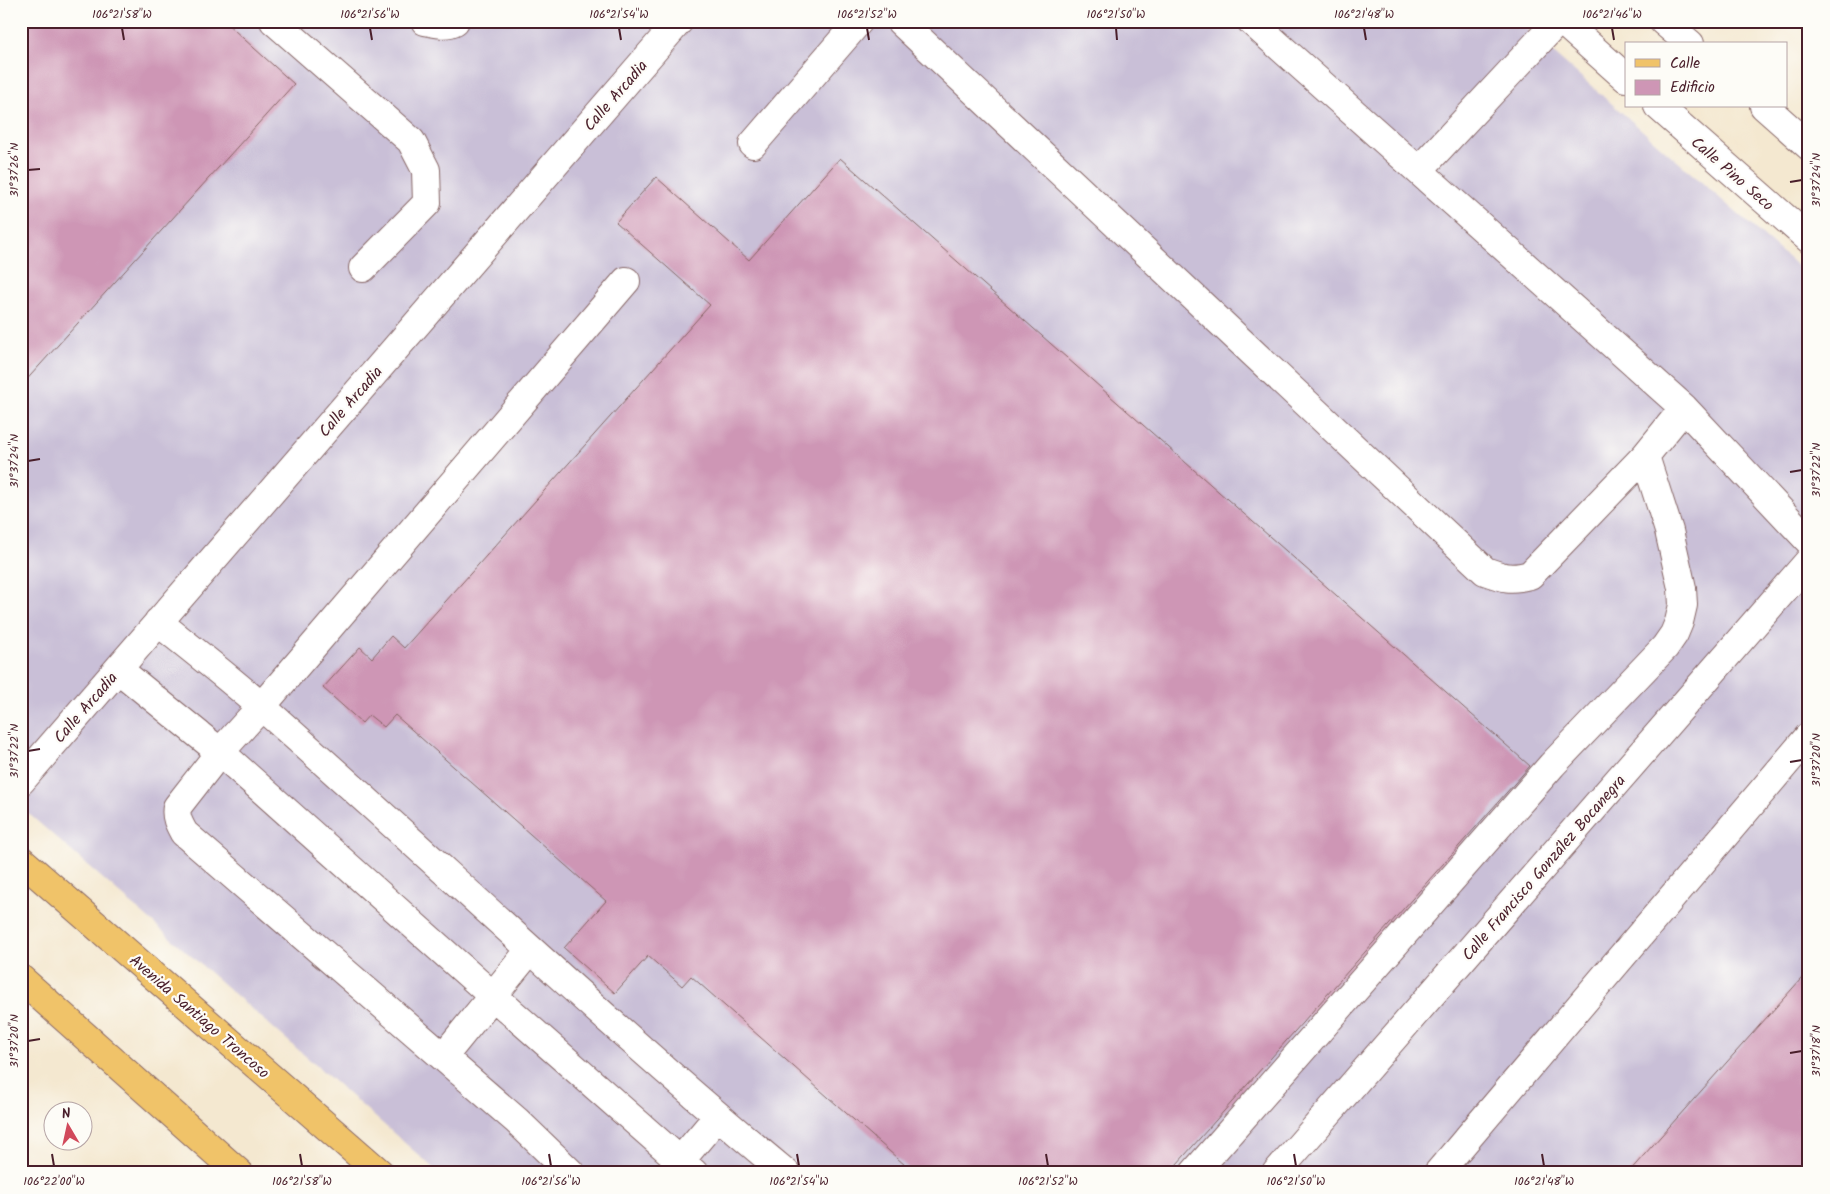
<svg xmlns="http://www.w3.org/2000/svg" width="1830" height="1194" viewBox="0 0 1830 1194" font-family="Kalam,sans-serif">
<rect width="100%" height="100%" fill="#fdfcf7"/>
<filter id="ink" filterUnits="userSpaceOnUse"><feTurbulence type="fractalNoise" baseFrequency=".02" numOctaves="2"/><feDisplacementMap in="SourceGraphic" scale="10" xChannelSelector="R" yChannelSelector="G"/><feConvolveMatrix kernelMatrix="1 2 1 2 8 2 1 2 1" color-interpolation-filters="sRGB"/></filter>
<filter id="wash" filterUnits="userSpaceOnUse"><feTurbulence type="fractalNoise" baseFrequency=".0096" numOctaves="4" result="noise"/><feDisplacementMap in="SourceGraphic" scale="20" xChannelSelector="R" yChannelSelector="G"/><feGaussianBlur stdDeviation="1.12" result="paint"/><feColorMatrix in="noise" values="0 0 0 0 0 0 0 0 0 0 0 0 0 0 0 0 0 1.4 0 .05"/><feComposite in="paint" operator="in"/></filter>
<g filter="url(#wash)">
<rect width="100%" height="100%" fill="#f4e8d0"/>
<path fill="#c9bfd7" d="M21,21H1517L1809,276V1173H439L21,807Z"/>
<g id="blocks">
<path fill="#ce96b5" d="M21,21H224L294,84L21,386Z
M840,158L1530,766L1169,1173H914L691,976L682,986L648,956L615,993L564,948L606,901L395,715L384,727L369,715L362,723L323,688L360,647L372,658L391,636L404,648L710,305L616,222L656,177L749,260Z
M1809,970V1173H1628Z"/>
</g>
</g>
<g filter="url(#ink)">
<use href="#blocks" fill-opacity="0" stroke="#866565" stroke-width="1"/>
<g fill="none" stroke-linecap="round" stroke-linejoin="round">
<defs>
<path id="minor" d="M274,21L411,141L426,170L427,203L363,268
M425,21C435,23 446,26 455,21
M900,21L1485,571C1504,578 1511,580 1530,575L1645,456L1684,408
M1251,21L1684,408L1809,541
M1562,21L1626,78
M1663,21L1690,44
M1658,106L1809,239
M1764,106L1809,146
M753,144L859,21
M1419,170L1558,21
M158,622C193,650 229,678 262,707C438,862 606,1024 786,1173
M118,669L220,752L261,707L626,281
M21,781L679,21
M443,1057L530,950
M571,1173L517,1121L184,833C179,824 175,817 177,807L220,752L493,996L694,1173
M670,1173L718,1116
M1194,1173L1552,765L1665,647L1674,634L1679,622L1683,605L1682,588L1669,531L1645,456
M1276,1173L1809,561
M1438,1173L1809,736"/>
<path id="major" d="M21,860L380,1173
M21,979L239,1173"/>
</defs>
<use href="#minor" stroke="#866565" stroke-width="30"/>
<use href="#major" stroke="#866565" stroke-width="30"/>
<use href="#minor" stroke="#fff" stroke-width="28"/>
<use href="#major" stroke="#f0c369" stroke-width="28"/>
</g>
</g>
<path fill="none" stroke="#4a1f2b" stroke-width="2" d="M122,28L124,40M370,28L372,40M619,28L621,40M867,28L869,40M1116,28L1117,40M1364,28L1366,40M1612,28L1614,40M28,170L40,169M1790,182L1802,180M28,461L40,459M1790,472L1802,470M28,751L40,749M1790,762L1802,760M28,1041L40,1039M1790,1053L1802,1051M52,1154L54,1166M300,1154L302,1166M549,1154L551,1166M797,1154L799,1166M1046,1154L1048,1166M1294,1154L1296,1166M1542,1154L1544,1166"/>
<g text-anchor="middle" stroke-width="4.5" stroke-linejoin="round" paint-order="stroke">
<g font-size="16" fill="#4a1f2b" stroke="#fdfcf7">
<text transform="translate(615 95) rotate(-49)" y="6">Calle Arcadia</text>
<text transform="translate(1733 173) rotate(41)" y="6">Calle Pino Seco</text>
<text transform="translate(350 401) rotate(-49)" y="6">Calle Arcadia</text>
<text transform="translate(85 707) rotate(-49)" y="6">Calle Arcadia</text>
<text transform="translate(1543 867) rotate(-49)" y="6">Calle Francisco González Bocanegra</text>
<text transform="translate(200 1016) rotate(41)" y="6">Avenida Santiago Troncoso</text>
</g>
</g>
<rect width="1830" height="1194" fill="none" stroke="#fdfcf7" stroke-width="55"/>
<rect x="1625" y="42" width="162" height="65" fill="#fdfcf7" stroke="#b5a4a5"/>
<rect x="1635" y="59" width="25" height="8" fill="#f0c369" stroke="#b5a4a5"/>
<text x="1670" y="68" font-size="15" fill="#4a1f2b">Calle</text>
<rect x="1635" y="80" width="25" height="15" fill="#ce96b5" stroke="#b5a4a5"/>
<text x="1670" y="92" font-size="15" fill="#4a1f2b">Edificio</text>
<g transform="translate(68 1126) rotate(351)"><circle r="24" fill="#fdfcf7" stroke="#b5a4a5"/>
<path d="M0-4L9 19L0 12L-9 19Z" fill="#d1495b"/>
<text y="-8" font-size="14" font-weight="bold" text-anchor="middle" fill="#4a1f2b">N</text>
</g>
<rect x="28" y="28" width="1774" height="1138" fill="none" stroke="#4a1f2b" stroke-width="2"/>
<g font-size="12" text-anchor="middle" fill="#4a1f2b">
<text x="122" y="18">106°21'58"W</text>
<text x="370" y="18">106°21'56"W</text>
<text x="619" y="18">106°21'54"W</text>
<text x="867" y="18">106°21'52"W</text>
<text x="1116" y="18">106°21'50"W</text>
<text x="1364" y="18">106°21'48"W</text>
<text x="1612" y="18">106°21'46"W</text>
<text transform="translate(14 170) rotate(-90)" y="4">31°37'26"N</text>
<text transform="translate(1816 180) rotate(-90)" y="4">31°37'24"N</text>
<text transform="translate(14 461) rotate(-90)" y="4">31°37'24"N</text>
<text transform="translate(1816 470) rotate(-90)" y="4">31°37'22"N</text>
<text transform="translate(14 751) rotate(-90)" y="4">31°37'22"N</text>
<text transform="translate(1816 760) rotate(-90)" y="4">31°37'20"N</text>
<text transform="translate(14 1041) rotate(-90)" y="4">31°37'20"N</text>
<text transform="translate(1816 1051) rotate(-90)" y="4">31°37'18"N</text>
<text x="54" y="1185">106°22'00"W</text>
<text x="302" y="1185">106°21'58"W</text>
<text x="551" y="1185">106°21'56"W</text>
<text x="799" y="1185">106°21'54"W</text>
<text x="1048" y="1185">106°21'52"W</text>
<text x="1296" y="1185">106°21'50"W</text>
<text x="1544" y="1185">106°21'48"W</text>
</g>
</svg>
